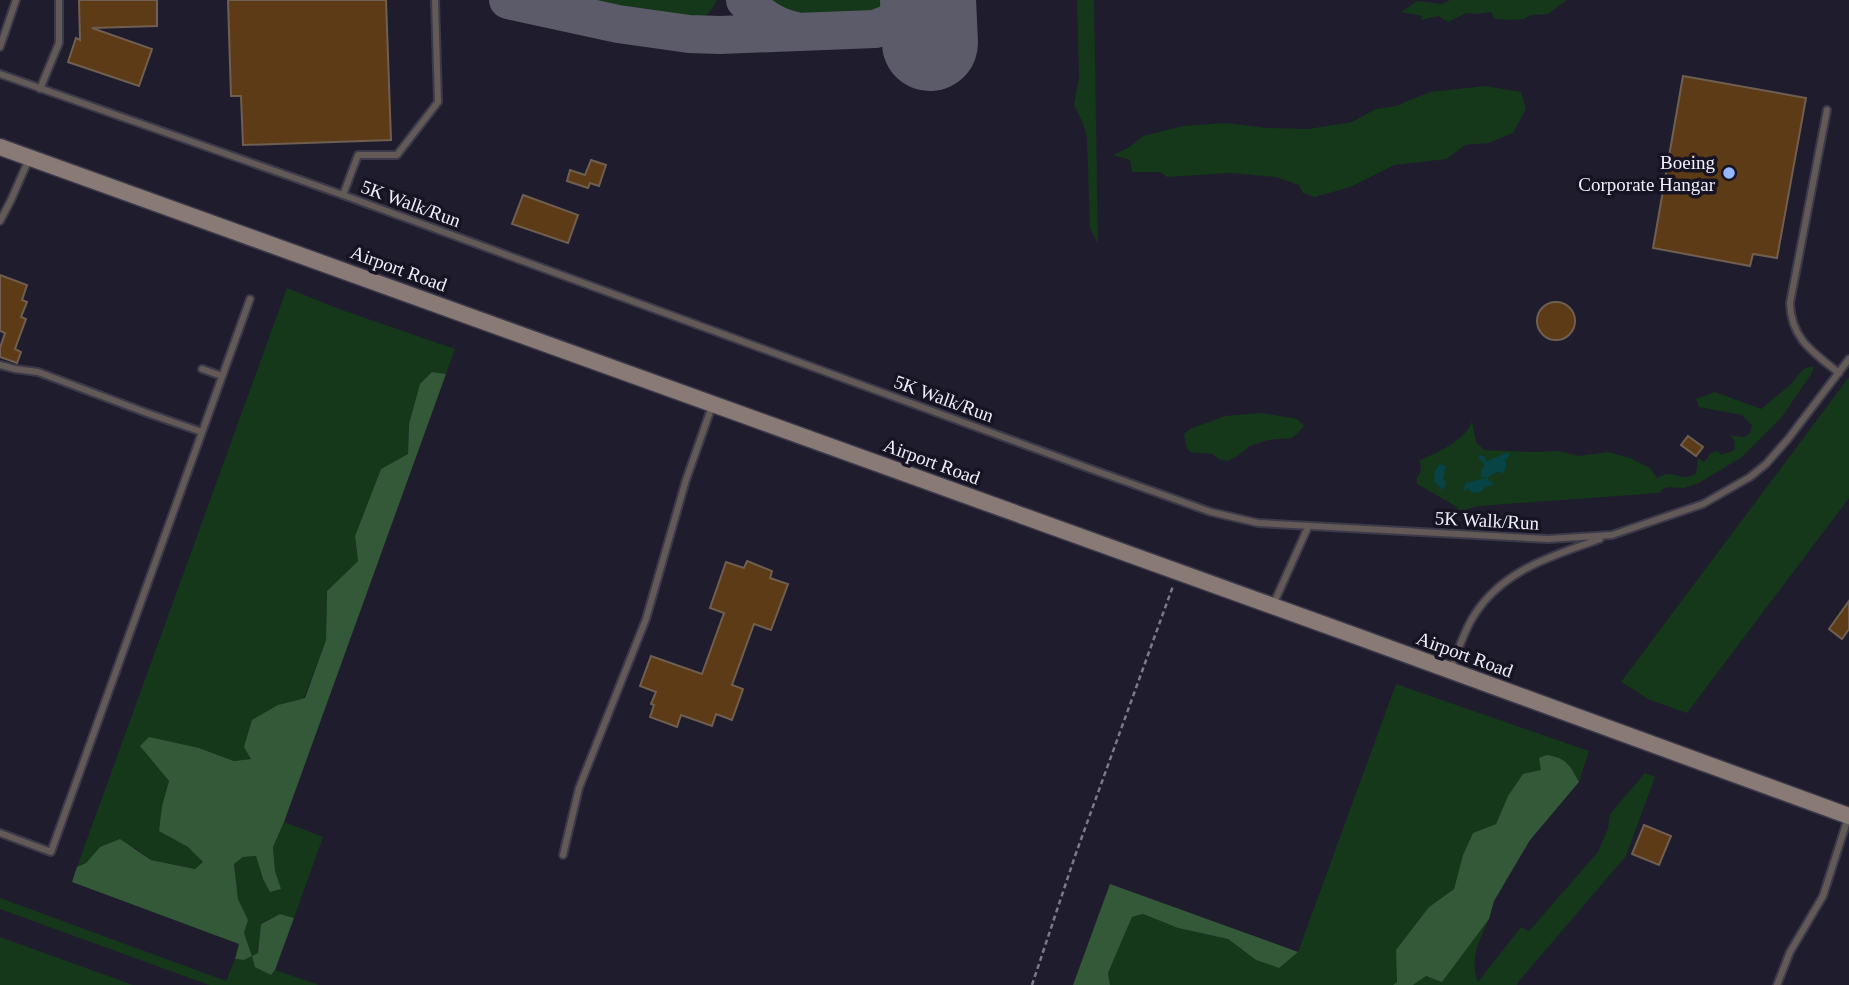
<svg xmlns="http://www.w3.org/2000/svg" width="1849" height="985" viewBox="0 0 1849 985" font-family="'Times New Roman',serif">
<rect width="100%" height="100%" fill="#1f1d2d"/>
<path fill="#15371a" d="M568,0H717C713,8 708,16 699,19C675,27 596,6 568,0Z
M763,0H893C890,7 886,12 878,15C864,21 800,21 785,16C776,13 769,6 763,0Z
M1077,0H1094L1098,244L1090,228L1087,138L1083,123L1074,105L1079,77Z
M1450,0H1567L1548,14L1531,15L1524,19L1512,20L1495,19L1491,12L1476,14L1466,13L1448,22L1438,16L1421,20L1422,16L1401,12L1417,1L1442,4Z
M1485,86L1521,92L1526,109L1513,133L1489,143L1465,145L1447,159L1394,165L1350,187L1315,197L1303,193L1299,185L1276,177L1230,173L1167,177L1160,172H1132L1130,160L1113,155L1128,148L1143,136L1183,126L1226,123L1268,128L1309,129L1352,122L1376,109L1396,106L1430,92Z
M287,288L339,309L455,349L446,374L432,372L409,424L408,454L381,469L355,536L358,561L327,591L326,640L304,698L278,705L252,759L234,761L199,748L140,745L169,781L162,806L160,831L188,847L203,862L196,869L151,860L135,848L100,847L86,863L77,867Z
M1813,366V371L1782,417L1742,457L1699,483L1684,488L1668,487L1663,489L1659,493L1478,506L1465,510L1463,513L1457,511V507L1417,484V477C1422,472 1422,467 1419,461C1437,452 1465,442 1472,421L1476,442L1484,450L1532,452L1559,451L1579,456L1608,452L1630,458L1650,468L1657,478C1659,477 1666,474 1668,474C1681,474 1680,481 1696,474L1698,458L1704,462L1711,453L1718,451L1721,455L1735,450L1734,440L1730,435L1744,437L1750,433L1752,425L1742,415L1699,407L1696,399L1715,392L1761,409L1790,385L1803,369Z
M1849,377V498L1687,713L1650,700L1621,682Z
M1262,413L1297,419L1304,426L1297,434L1291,438L1268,440L1250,446L1236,457L1227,461L1219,459L1212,454L1190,452L1186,446L1184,434L1190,429L1225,416Z
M1396,684L1589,751L1579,782L1573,770H1541L1508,796L1496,824L1473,833L1463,855L1454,889L1429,907L1397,950V982L1393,985H1110L1108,973L1132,917L1143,914L1178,928L1228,939L1256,960L1298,952Z
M1645,773L1655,777L1626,856L1519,981L1517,985H1413L1426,976L1442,981L1489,919C1479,942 1469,958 1478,982L1521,927L1529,931L1598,852L1608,828L1610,814Z
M284,822L323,837L294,918L280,914L261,923L258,954L252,956L271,975L275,970L319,985H209L0,909V898L226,981L235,959L244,960L252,956L244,933L248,920L238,899L234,864L243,857L256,856L263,879L275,871L273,847Z
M0,937L133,985H0Z"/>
<path fill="#335938" d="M432,372L446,374L284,822L273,847L275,871L281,889L270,892L263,879L256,856L243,857L234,864L238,899L248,920L244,933L252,956L258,953L261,924L280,914L294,918L275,970L271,975L255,967L252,956L244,960L235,959L239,944L72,882L77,867L86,863L100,847L120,839L151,860L195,869L203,862L188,847L159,831L162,806L169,781L140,746L149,737L199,748L234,761L251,759L244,747L252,720L278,705L305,698L326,640L327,591L358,561L355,536L381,469L408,454L409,424L420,384Z
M1547,755C1566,758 1570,765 1579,782L1530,840L1494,901L1489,919L1442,982L1426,976L1413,985H1393L1397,982L1396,950L1429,907L1454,889L1463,855L1473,833L1496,824L1508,796L1523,774L1541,770L1539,758Z
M1110,884L1298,952L1279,968L1256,960L1228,939L1178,928L1143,914L1132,917L1108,973L1110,985H1073Z"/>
<path fill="#084345" d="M1509,453V457L1505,460L1507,466L1505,469L1504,473L1497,472L1489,476L1488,480L1493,483L1492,486H1486L1481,492L1472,493L1468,488L1465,492L1464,489L1465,483L1487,478L1480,477L1482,469L1485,466L1478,457L1481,455L1485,457L1486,461C1494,460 1499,454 1509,453Z
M1440,464L1446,466L1443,479L1446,481V485L1442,490L1434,481L1435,470Z"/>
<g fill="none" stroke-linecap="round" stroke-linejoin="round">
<path stroke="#5c5b6a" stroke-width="38" d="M508,0L618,24L689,34L720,35L875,29L893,22L921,0
M745,0C758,16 774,26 795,31"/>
<path stroke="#5c5b6a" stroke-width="96" d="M928,0L930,43"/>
</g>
<path fill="#5c3b16" stroke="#705f50" stroke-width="2" d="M79,0H157V26L92,28L152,49L139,86L68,62L76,38L80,40Z
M228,0H386L391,140L243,145L241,96H231Z
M1683,76L1806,98L1777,258L1753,254L1750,266L1653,248Z
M591,160L606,165L599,186L590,183L588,188L567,181L570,170L585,175Z
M523,195L578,215L568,243L512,224Z
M0,275L27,285L22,300L27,302L21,317L26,319L15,349L21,352L17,363L0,357V348L5,333L0,331Z
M1537 321a19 19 0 1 1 38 0a19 19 0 1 1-38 0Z
M1688,436L1703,447L1696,456L1681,445Z
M747,561L772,571L770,578L788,584L771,630L754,624L732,685L743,689L732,720L716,714L712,726L681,715L677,727L650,717L654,705L651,704L656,692L640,686L651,656L702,674L724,613L710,608L726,562L744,568Z
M1849,601V629L1842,639L1829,629Z
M1644,825L1671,836L1659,865L1632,854Z"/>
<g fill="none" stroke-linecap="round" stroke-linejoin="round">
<defs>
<path id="lane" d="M0,47L16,0
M0,74L343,195L1088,468L1211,512L1258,523L1548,539L1612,535L1703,504L1750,477L1766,464L1788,439L1849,359
M40,89L59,43V0
M1827,110L1790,303C1791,339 1813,352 1839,373
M343,195L358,155H397L438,102L435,0
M0,221L11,200L29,159
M0,365L15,369L38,372L147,413L202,432
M202,369L222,376
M1273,605L1308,527
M1451,669C1458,651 1464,630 1475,614C1503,570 1554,555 1600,539
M0,833L51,852L250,299
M563,855L579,788L646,619L686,480L712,406
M1777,985L1790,952L1823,896L1848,818"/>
<path id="secondary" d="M0,147L1356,636L1849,816"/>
</defs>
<use href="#lane" stroke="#3c3a4a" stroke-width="10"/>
<use href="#secondary" stroke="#3c3a4a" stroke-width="19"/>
<path stroke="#7c7a88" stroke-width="2.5" stroke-dasharray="5 3.5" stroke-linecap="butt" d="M1032,985L1075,856L1173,586"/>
<use href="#lane" stroke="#635956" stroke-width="6"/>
<use href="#secondary" stroke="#8a7a75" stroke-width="16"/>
</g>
<circle fill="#95b7fd" stroke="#161323" stroke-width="2.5" cx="1729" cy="173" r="7"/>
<g text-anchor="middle" stroke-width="7" stroke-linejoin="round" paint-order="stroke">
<g font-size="19" fill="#f0effb" stroke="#161323" text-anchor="end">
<text x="1715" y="169">Boeing<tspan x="1715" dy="22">Corporate Hangar</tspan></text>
</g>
<g font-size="19" fill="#f0effb" stroke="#161323">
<text transform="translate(411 203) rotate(20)" y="7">5K Walk/Run</text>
<text transform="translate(399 268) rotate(20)" y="7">Airport Road</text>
<text transform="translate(944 398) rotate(20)" y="7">5K Walk/Run</text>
<text transform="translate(932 461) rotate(20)" y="7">Airport Road</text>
<text transform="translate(1487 520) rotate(3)" y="7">5K Walk/Run</text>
<text transform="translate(1465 654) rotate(20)" y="7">Airport Road</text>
</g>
</g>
</svg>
